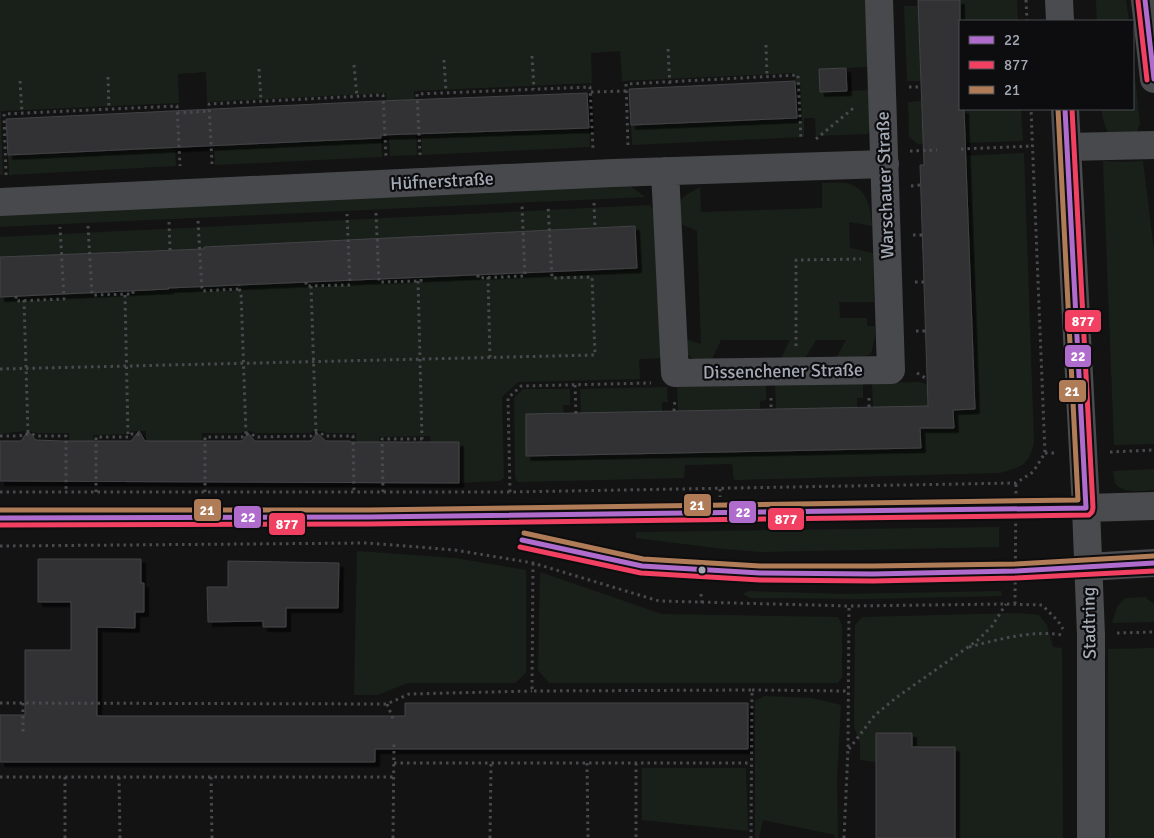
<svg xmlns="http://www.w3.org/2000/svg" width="1154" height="838" viewBox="0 0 1154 838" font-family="Signika,sans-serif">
<defs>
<filter id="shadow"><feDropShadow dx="4.5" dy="4.5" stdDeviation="0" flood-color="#0009"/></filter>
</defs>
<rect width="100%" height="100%" fill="#131313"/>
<path fill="#192019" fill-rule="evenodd" d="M0,0H868L870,67L819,69L820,92L871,90L872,126L867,134L816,136L815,118H804V137L632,145L631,125L797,118L795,73L622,81L620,51L591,53L592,83L414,91L417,155L390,156L386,93L207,102L206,72L178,74L179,103L1,111L3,175H0Z
M960,0H1017L1018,21H961Z
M1096,0H1126L1129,21H1097Z
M904,6H918L921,81H907Z
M1133,59L1140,124L1135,136L1108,134L1102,116V109H1133Z
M921,101L923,136L937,143L918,144L909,137L908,102Z
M964,109H1021L1023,141L961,143L965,135Z
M589,128L590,147L422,155L421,134Z
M381,138L382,157L215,165L214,146Z
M175,148L176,166L9,175L8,155Z
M1024,153L1034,442C1029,466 1022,466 1000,473L734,480L732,464L685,465L684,478L517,482L515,477L514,398L523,389H570V405H563L564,414L526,415L527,456L920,448V428H953V410L975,408L967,164H962V156Z
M1103,161L1124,162L1143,161L1154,250V444L1114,445Z
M822,183C829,183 838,182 846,183C867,187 871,208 872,226L849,222L850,248L873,253L874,302H839L840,318H867V326H875V337L871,354L857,359L835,360L846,340H816L804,360H780L790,340H721L711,361C690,361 686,356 680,337L701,344L697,231L675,221C676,200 682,197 700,187L701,212L822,208Z
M628,184L645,197L0,227V214Z
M650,205L656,214L665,358L639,359L640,379L518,382L502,397L504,478L500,481L459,483V443L431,442L430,436L379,437V458H357L356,433H325L323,431H312L310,433H255C251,431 246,430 241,433H202L201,458L146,441V431H126L125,434L93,435V457H70L69,433H37C30,429 10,433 0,434V297L61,294L59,255L0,257V237ZM635,226L637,268L557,272L555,230ZM345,240L346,281L205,286L204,247ZM167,250L168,289L95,292L94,254Z
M918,382L927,384L928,410L873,407L872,383Z
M863,383V398H857V408L776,409L775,385Z
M766,385V400L760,401V410L678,411L677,387Z
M667,387L668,402H662V412L581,413L580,389Z
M1154,469V490C1143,491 1122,494 1115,483C1114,480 1114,474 1113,471Z
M999,527V547L761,552L724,549L636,538V532Z
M357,551L455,558L526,570V673L515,683H408L377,695H354Z
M540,572L662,614L838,617L842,625V677L838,683H549L538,670Z
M748,591L844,594L1001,591L1002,596L865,599L750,598L743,594Z
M1145,597L1154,604V622L1112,623L1117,607L1125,598Z
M1019,613L1039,615L1047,625L1053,647L1062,648L1063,838H955L912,747V733H876V762L860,760V743L854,727L855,625L862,617Z
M1154,648V838H1109L1108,649Z
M764,696L812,698L841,705L837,777L838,838H834L835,835L763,820L759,838H755V701Z
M642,768H746L748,831L642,820Z"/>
<path fill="#323234" stroke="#424347" filter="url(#shadow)" d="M918,0H960V109H964L975,409L953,410L954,428H920L921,448L526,456V414L928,406L920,165H924Z
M846,68L847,91L820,92L819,69Z
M795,81L797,118L631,125L629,89Z
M587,93L589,128L381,135V138L8,155L6,119L380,101Z
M635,226L637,268L168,288L169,289L0,297V257L204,249V247Z
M28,431L36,440L63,441H131L139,431L145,441H242L248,433L255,441H311L317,433L326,441H350V442H459V483L0,481V441H21Z
M38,559H141V583H144V612H135V628L97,627V716H405V703H748V749H375V762H0V715H25V650H71V602H38Z
M228,561L339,563L338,608H286V627H263V621L208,622L207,587H228Z
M876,733H912V747H955V838H876Z"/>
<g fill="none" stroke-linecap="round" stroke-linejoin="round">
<path stroke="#494a4e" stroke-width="3" stroke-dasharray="2.5 4" stroke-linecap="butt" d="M1026,0L1027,21
M766,45L767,77
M668,49L670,87
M532,56L534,89
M444,60L446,92
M354,65L357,97
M259,69L261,101
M108,77L109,109
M20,81L22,113
M909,87H921
M591,92L626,91
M177,113L210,111
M816,139L856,106
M628,145L626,84L798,75L801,140
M961,149L1033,146
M910,151L937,150
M420,155L417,94L590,87L593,148
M212,164L209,104L383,95L386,157
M6,175L4,114L177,106L180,166
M911,186L921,185
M594,203L595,228
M376,213L379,282L421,281V277
M198,221L202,291L239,289V285
M169,222L170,250
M88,226L92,295L133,294V291
M913,235H922
M478,275V278L525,276L522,206
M488,277L490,358
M418,281L422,439
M306,282V286L350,285L347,214
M915,282H924
M311,286L316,433
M239,289L241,292L246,434
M125,295L128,437
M16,296V301L64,299L60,227
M24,300L28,433
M916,331H926
M796,346V260L861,259
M0,369L595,355L592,277L552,278L548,205
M917,373L927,379
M575,385L576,414
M771,398V410
M869,398V407
M674,411L675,399
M0,436C6,436 11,436 17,436C24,436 29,431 36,436H66V492
M1110,452L1154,450
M1045,453H1057
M720,489V497
M0,492H510L1016,483L1033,472L1045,453L1031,109
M96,492V437H128L131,434H138V437
M205,492V437H242L244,434H252L255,437L311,436L314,433H321L324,436H353L354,492
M383,492L382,439H422V442
M510,492L508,398L521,386L651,383
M0,546L368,543L455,550L533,563L659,601L849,606L1006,604L1042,605L1058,621L1063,629
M533,563L532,691L752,690L751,838
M701,594L702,603
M1015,604L1016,483
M1117,633L1154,632
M969,647C1000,639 1032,630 1063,635
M752,690L848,691
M0,703L387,704L409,694L532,691
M23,703V735
M387,704L394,721
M849,749L875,715L897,697L978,640L992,626L1006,604
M394,763H751
M587,763L588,838
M636,763V838
M0,777H394
M119,777L120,838
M211,777L212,838
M65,838V777
M393,838L394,743
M490,838L491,763
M844,838L848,749L849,606"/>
<path stroke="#47494c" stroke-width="28" d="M1067,147L1154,145
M665,171L675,373L891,370L879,0
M0,202L613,173L885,164"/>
<path stroke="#494b4e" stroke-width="28" d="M1059,0L1060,21
M1145,0L1154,79
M1065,109L1086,508L1091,635V838
M1086,508L1154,506
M1088,567L1154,563"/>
<defs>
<path id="bus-1" d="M1145,0L1154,79
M0,518L369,517L1086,508L1065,109
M522,540L642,566L760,573L873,574L1015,571L1154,563"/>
<path id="bus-2" d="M1138,1L1147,80
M0,525L369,524L1089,515L1092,512L1093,508L1072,109
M520,547L641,573L760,580L873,581L1015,578L1154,571"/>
<path id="bus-3" d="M0,510H369L1078,500L1058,109
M524,533L643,559L760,566H873L1015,564L1154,556"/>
</defs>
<use href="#bus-1" stroke="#0d0d0f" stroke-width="9"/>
<use href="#bus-2" stroke="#0d0d0f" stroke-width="9"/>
<use href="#bus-3" stroke="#0d0d0f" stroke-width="9"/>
<use href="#bus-1" stroke="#b06ccc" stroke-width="5"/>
<use href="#bus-2" stroke="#f24062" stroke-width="5"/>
<use href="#bus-3" stroke="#b07c57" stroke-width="5"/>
</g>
<circle fill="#a3aab5" stroke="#0d0d0f" stroke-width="2" cx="702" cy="570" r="4.5"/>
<g text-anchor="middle" stroke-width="4.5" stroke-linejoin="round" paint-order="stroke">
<g font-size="18" fill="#a3aab5" stroke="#0d0d0f">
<text transform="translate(442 181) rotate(-3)" y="6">Hüfnerstraße</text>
<text transform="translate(885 185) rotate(-92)" y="6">Warschauer Straße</text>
<text transform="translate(783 371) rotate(-1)" y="6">Dissenchener Straße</text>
<text transform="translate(1089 623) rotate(-91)" y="6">Stadtring</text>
</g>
</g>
<g stroke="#0d0d0f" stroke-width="2">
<rect x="1064" y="309" width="38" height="24" rx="5" fill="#f24062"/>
<rect x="1064" y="344" width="28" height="24" rx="5" fill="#b06ccc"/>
<rect x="1058" y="379" width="29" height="24" rx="5" fill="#b07c57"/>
<rect x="683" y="493" width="29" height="24" rx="5" fill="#b07c57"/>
<rect x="193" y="498" width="29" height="24" rx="5" fill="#b07c57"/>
<rect x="728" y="500" width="29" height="24" rx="5" fill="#b06ccc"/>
<rect x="233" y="505" width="29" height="24" rx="5" fill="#b06ccc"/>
<rect x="767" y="507" width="38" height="24" rx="5" fill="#f24062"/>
<rect x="268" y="512" width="38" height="24" rx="5" fill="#f24062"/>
</g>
<g font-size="14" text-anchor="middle" font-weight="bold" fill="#fff">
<text x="1083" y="326">877</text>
<text x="1078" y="361">22</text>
<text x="1072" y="396">21</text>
<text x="697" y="510">21</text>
<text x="207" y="515">21</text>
<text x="743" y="517">22</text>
<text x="248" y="522">22</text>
<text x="786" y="524">877</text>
<text x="287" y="529">877</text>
</g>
<rect x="959" y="20" width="175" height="90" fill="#0d0d0f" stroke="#494c51"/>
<rect x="969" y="36" width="25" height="8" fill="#b06ccc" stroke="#494c51"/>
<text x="1004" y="45" font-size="15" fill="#a3aab5">22</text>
<rect x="969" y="61" width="25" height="8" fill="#f24062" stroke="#494c51"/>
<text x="1004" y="70" font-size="15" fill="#a3aab5">877</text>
<rect x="969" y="86" width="25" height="8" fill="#b07c57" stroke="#494c51"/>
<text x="1004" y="95" font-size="15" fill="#a3aab5">21</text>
</svg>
